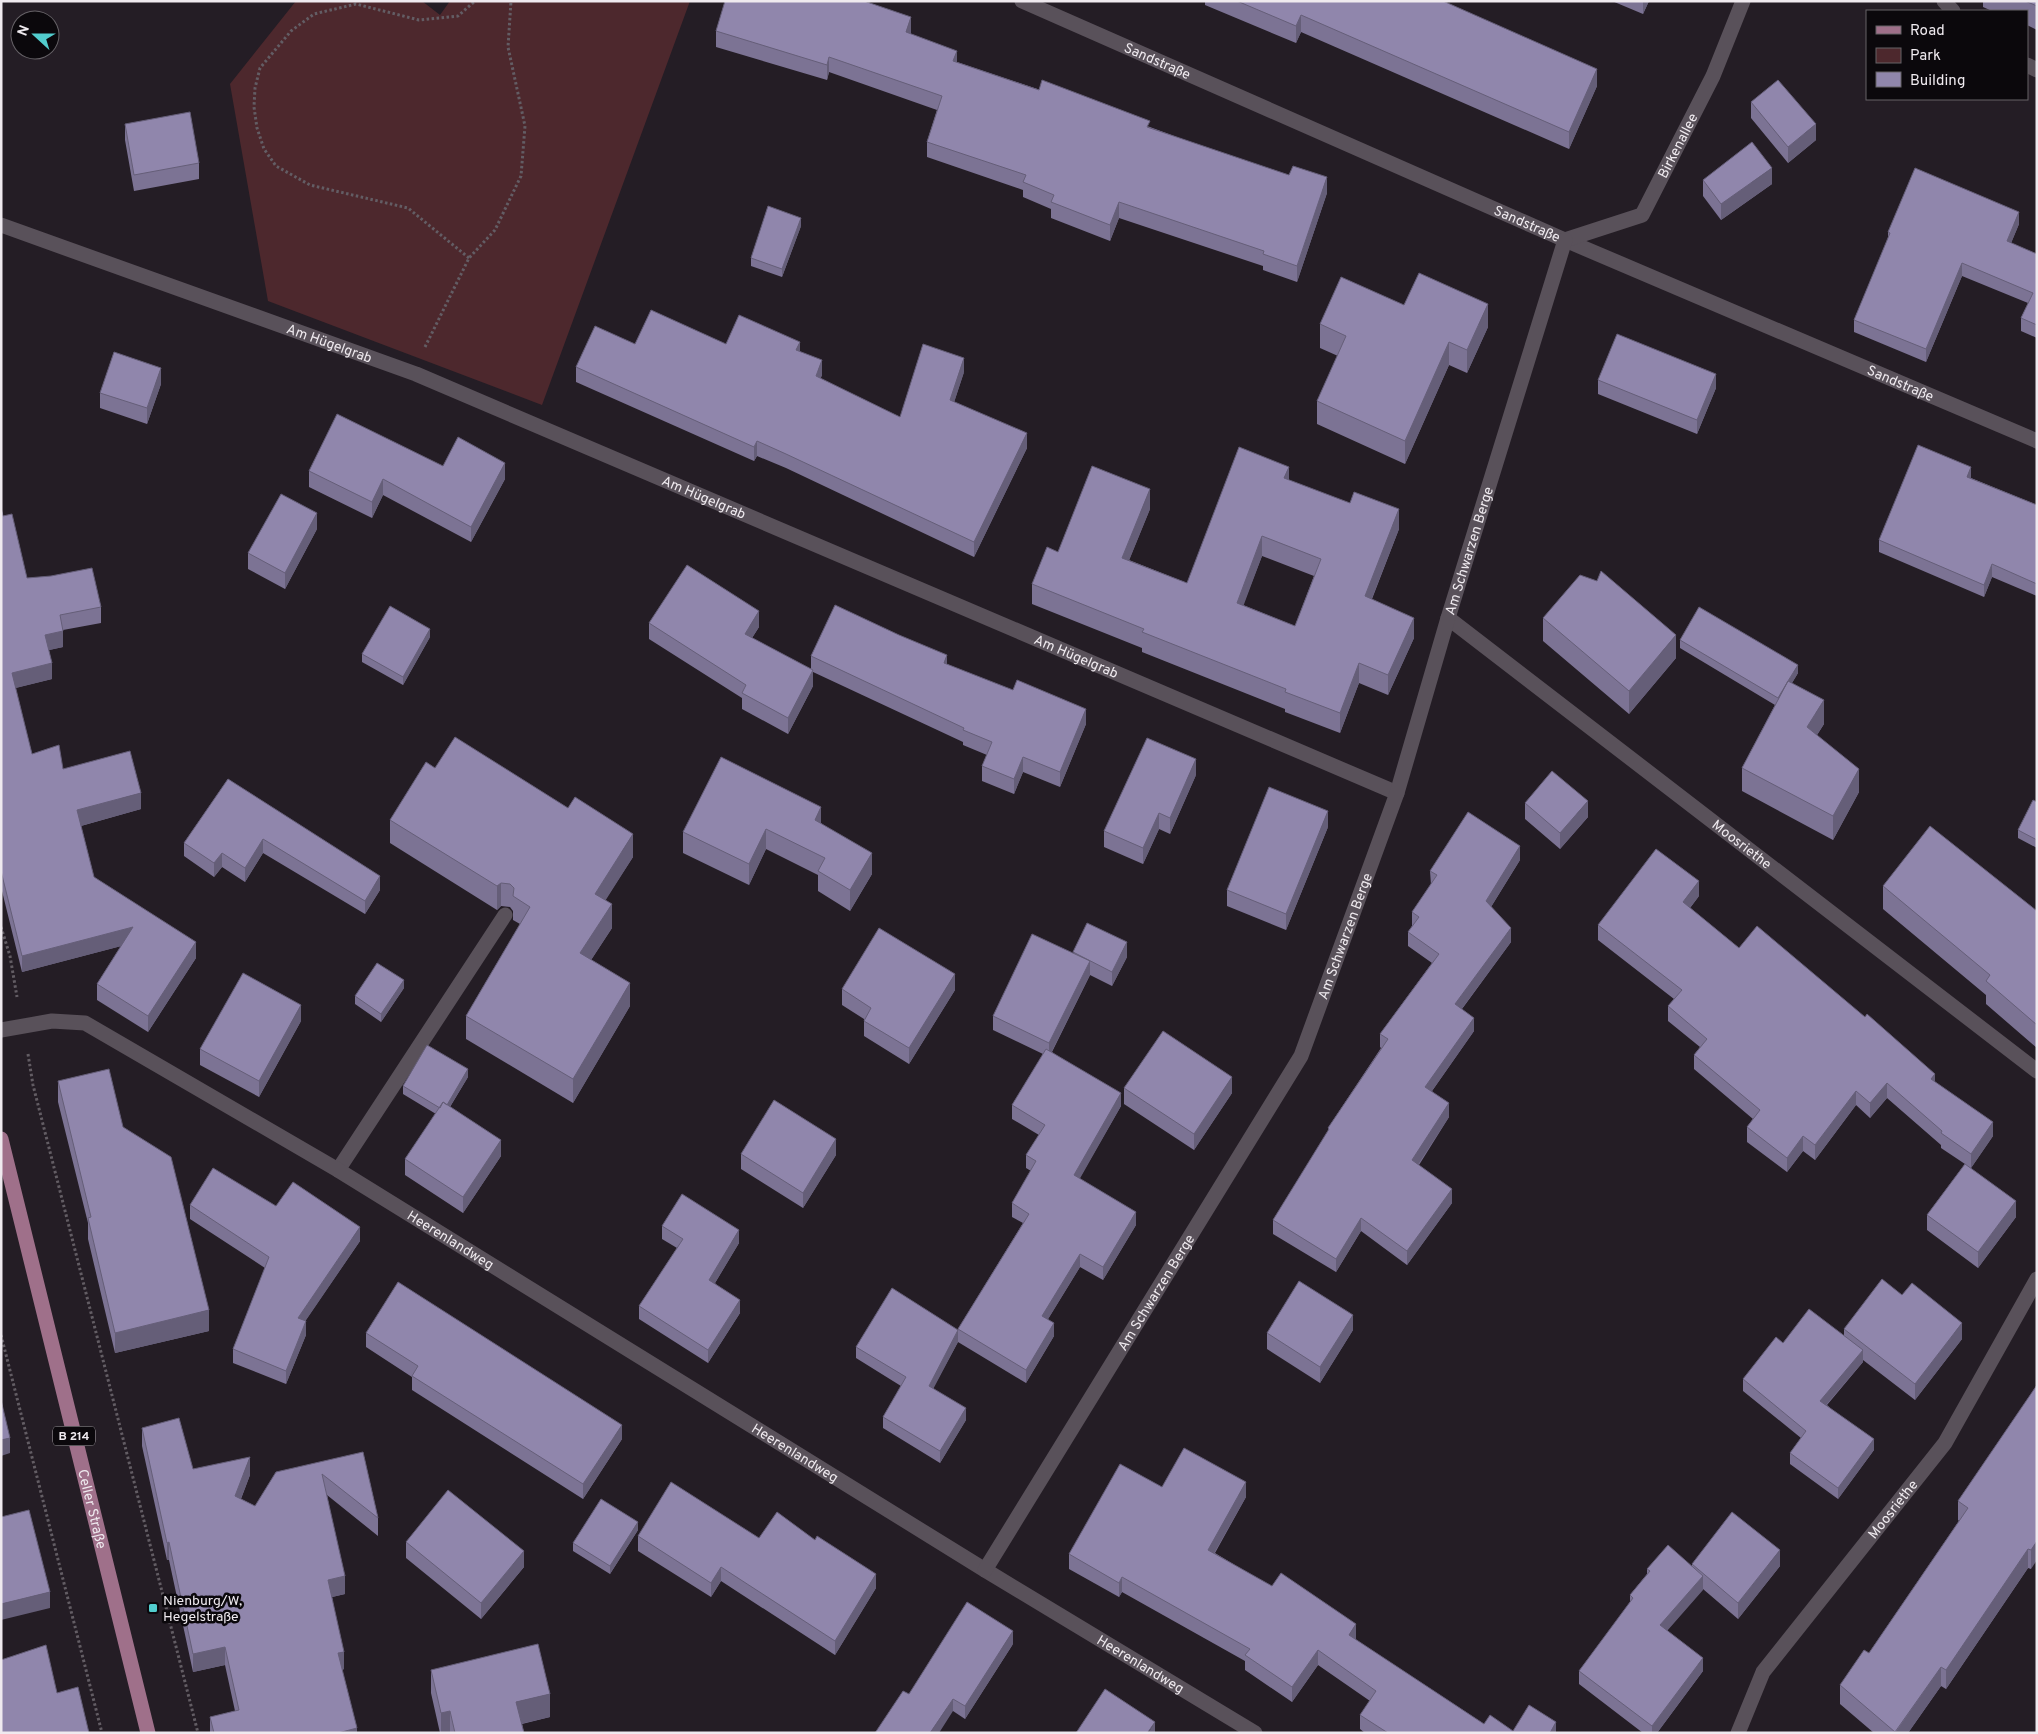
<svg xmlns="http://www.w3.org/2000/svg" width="2038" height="1734" viewBox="0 0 2038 1734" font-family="Overpass,sans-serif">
<rect width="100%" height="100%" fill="#241d25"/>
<path fill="#4d282d" d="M296,1H422L440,15L450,1H690L542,405L268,301L230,84Z"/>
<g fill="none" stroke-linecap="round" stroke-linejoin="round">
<path stroke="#635d64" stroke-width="3" stroke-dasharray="2.5 2.5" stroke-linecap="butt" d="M469,258L408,208L310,185L276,166L264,149L257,128L254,107L255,88L260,68L291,31L314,14L356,4L419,20L458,16L475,1
M425,347L469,258L495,230L521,176L525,126L508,47L511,1
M1,927L10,956L17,997
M28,1054L33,1085L198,1733
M1,1335L102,1733"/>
<path stroke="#59515a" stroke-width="15" d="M338,1170L505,915"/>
<g stroke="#59515a" stroke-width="15">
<path id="s1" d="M1022,1L1565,240L2037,441"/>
<path d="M1944,1L1953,11"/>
<path d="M2027,65L2037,70"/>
<path id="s2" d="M1,225L416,374L1397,793"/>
<path id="s3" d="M1565,240L1642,215L1713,76L1743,1"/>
<path id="s4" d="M1448,618L2037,1071"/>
<path id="s5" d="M1,1030L52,1021L85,1023L338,1170L985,1570L1255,1733"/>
<path id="s6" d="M985,1570L1301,1056L1397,793L1448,618L1565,240"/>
<path id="s7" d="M1738,1733L1763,1672L1945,1443L2037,1279"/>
</g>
<path stroke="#9f708a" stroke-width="15" id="s8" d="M1,1139L148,1733"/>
</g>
<path fill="#7c7394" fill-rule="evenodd" d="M1205,1H1443L1597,86L1569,149L1301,32L1296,43L1205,5Z
M1612,1H1649L1643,14Z
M1983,1H2037V30L2027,25V11H1992L1983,7Z
M716,31L911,33L910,34L957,62L1150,127L1327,193L1297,282L1263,270V266L1119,218L1110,241L1051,218V209L1023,197V190L927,157V142L937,110L829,72L827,80L716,47Z
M1751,102L1816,140L1788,163L1751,118Z
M125,124L199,163V179L134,191L125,140Z
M1703,180L1772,184L1721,220L1703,196Z
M2019,224L2011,243L2037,254V338L2021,331V318L2028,303L1962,276L1926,362L1854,332V320L1888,240V232Z
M801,226L782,277L751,266V258Z
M1404,305L1488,327L1467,373L1449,365L1405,464L1317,424V401L1338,356L1320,348V324Z
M635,344H726L800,352L822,375L820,379L900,417L964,372L954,402L1027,448L974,557L786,468L757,456L754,461L576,382V367Z
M1598,380L1716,388L1697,434L1598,394Z
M161,384L147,424L100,408V393Z
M443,466L505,479L471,542L383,495L372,518L309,487V471Z
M1971,478L2037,505V596L1992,577L1984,597L1879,552V540Z
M1289,480L1399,529L1372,599L1414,638L1388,695L1359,683L1340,733L1285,712V709L1142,652V648L1032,604V584L1058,552L1150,509L1129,560L1187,583ZM1262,556L1314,576L1295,626L1243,605Z
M1,508L3,516L27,578L101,607V623L63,630V647L49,650L52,679L15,688L32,754L141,809L81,826L94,877L196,958L148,1032L97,1000V984L121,946L22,972L1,887Z
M317,529L285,589L248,569V553Z
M1543,618L1676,658L1629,714L1543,641Z
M649,623L759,627L752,638L811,669V656L947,664L1086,724L1060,787L1023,772L1014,794L982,781V766L987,755L963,745V742L813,672V686L788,734L742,709V698L649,639Z
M430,637L403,685L362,662V654Z
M1680,640L1798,673L1792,683L1824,724L1817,735L1859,792L1833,840L1742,791V768L1775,705L1680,648Z
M435,768L633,857L605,900L612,928L591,960L630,1006L573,1103L466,1039V1016L520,924L513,920V911L510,907L501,906L497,910L390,843V820Z
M1196,775L1170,834L1159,829L1143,864L1104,847V831Z
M228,779L380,890L365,914L263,853L245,882L222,867L214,877L184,856V843Z
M2037,802V848L2018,838V830Z
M1525,803L1588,817L1560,849L1525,819Z
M821,823L872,874L850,911L818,891V875L766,849L749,885L683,853V832Z
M1328,827L1286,930L1227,906V890Z
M1520,860L1491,907L1511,942L1462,1009L1474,1031L1432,1091L1449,1117L1419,1165L1452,1203L1407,1265L1361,1231L1336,1272L1273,1234V1220L1328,1132V1128L1381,1048L1380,1047V1034L1432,963L1408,946V932L1412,926V912L1431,885L1430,871Z
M1883,886L2037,911V1048L1986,1004V995L1883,909Z
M1699,896L1690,908L1739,948L1935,1082L1993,1136L1971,1168L2016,1217L1978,1268L1927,1230V1215L1965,1164L1941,1148V1145L1887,1098L1870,1118L1856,1105L1815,1160L1803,1151L1787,1172L1747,1142V1127L1753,1119L1694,1069V1055L1700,1047L1668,1021V1006L1674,999L1598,940V925Z
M1073,953L1127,957L1112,986L1090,975L1052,1052L1121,1106L1079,1179L1136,1225L1103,1280L1080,1267L1048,1319L1054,1336L1026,1383L958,1342L933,1388L966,1420L940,1463L883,1428V1417L901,1386L856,1358V1347L958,1330V1329L1023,1223L1012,1217V1203L1031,1171L1026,1168V1155L1039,1135L1012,1119V1105L1043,1054L993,1030V1016Z
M404,988L381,1022L355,1004V996Z
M842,989L955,990L909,1064L864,1036V1019L842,1005Z
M301,1021L259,1097L200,1065V1049Z
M468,1077L450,1107L501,1156L463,1213L405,1175V1159L436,1114L403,1094V1086Z
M58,1081L123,1127L209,1331L115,1353L88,1239V1223L58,1102Z
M1124,1088L1232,1093L1194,1150L1124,1104Z
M741,1154L836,1155L803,1208L741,1169Z
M190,1205L276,1206L360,1241L305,1321L306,1335L286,1384L233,1363V1349L265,1268L190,1219Z
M662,1226L739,1243L715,1283L740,1313L708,1363L639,1319V1306L677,1248L662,1239Z
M1902,1295L1962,1339L1915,1400L1863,1360V1362L1827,1405L1874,1450L1838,1499L1790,1464V1453L1801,1438L1743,1391V1379L1783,1343L1844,1335V1329Z
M1353,1330L1320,1383L1267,1349V1333Z
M366,1333L622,1439L583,1499L412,1390V1377L366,1347Z
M2037,1385L2031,1569L2028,1568L1946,1689L1941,1686L1908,1733H1874L1840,1704V1685L1869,1653L1959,1521L1958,1520V1501Z
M142,1428L193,1469L250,1475L241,1499L255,1506L363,1452L378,1518V1536L327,1495L345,1594L332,1597L344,1669L342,1670L357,1733H210V1717L235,1711L225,1665L193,1672L169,1560H167L142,1446Z
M1162,1487L1246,1497L1215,1553L1356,1639V1640L1484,1724L1513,1731L1556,1733H1365L1360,1729V1715L1370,1701L1318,1665L1292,1702L1245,1670V1661L1122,1592L1119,1597L1069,1569V1554Z
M638,1530L610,1574L573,1551V1543Z
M638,1536L759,1538L876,1588L835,1655L721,1581L711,1597L638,1551Z
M406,1542L524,1567L481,1619L406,1558Z
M1692,1564L1780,1566L1738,1619L1703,1589L1667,1630L1703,1671L1657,1733H1643L1579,1684V1671L1630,1603V1595L1647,1574V1569L1692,1567Z
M1013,1644L965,1719L953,1711L909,1694Z
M431,1670L550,1717L522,1724L524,1733H440L431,1693Z"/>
<path fill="#655e78" d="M1643,1H1649L1643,14Z
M1301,15V32L1296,43V26Z
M911,17V33L906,47V32Z
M957,51V66L953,61Z
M829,57V72L827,80V65Z
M1597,69V86L1569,149V132Z
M1816,124V140L1788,163V147Z
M1772,168V184L1721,220V204Z
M1327,177V193L1297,282V266Z
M1119,202V218L1110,241V225Z
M2019,212V224L2007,253V241Z
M801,218V226L782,277V269Z
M1962,263V276L1926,362V349Z
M1488,304V327L1467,373V350Z
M800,342V356L796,350Z
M1449,342V365L1405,464V441Z
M964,358V372L950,415V400Z
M822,360V375L816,391V376Z
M161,368V384L147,424V408Z
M1716,374V388L1697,434V420Z
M1027,433V448L974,557V542Z
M757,441V456L754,461V447Z
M505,463V479L471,542V527Z
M1289,467V486L1284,478Z
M1971,467V480L1967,477Z
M383,479V495L372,518V502Z
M1150,489V509L1122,578V558Z
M1399,509V529L1365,616V596Z
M317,513V529L285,589V573Z
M1262,536V556L1237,623V603Z
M1992,564V577L1984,597V585Z
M759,611V627L745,649V634Z
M1414,618V638L1388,695V675Z
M430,629V637L403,685V677Z
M63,631V647L45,651V635Z
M1676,635V658L1629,714V691Z
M947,655V670L944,663Z
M52,663V679L12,689V673Z
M1359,663V683L1340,733V713Z
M1798,665V673L1778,706V698Z
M813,670V686L788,734V718Z
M1824,700V724L1807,751V727Z
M1086,709V724L1060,787V772Z
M1023,757V772L1014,794V779Z
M1196,759V775L1170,834V818Z
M1859,769V792L1833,840V816Z
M141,793V809L77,827V810Z
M1588,801V817L1560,849V833Z
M821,807V827L815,820Z
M1328,811V827L1286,930V914Z
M1159,813V829L1143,864V848Z
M766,829V849L749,885V864Z
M633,834V857L595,917V894Z
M263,839V853L245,882V868Z
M1520,846V860L1486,915V901Z
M222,853V867L214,877V863Z
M872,853V874L850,911V890Z
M380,876V890L365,914V901Z
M1699,881V896L1683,917V902Z
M501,883V906L497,910V886Z
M612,904V928L580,977V953Z
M133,927V943L22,972V956Z
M1511,928V942L1455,1018V1004Z
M196,942V958L148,1032V1016Z
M1127,942V957L1112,986V972Z
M1090,961V975L1049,1057V1043Z
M955,974V990L909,1064V1048Z
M404,980V988L381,1022V1014Z
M630,983V1006L573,1103V1079Z
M301,1005V1021L259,1097V1081Z
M1474,1018V1031L1425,1101V1087Z
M468,1069V1077L443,1118V1110Z
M1935,1074V1089L1931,1079Z
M1232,1077V1093L1194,1150V1134Z
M1887,1083V1098L1870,1118V1103Z
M1856,1091V1105L1815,1160V1145Z
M1121,1093V1106L1074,1189V1175Z
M1449,1103V1117L1412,1174V1160Z
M1993,1122V1136L1971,1168V1154Z
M1803,1136V1151L1787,1172V1158Z
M836,1139V1155L803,1208V1193Z
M501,1140V1156L463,1213V1197Z
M1452,1189V1203L1407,1265V1251Z
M2016,1201V1217L1978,1268V1252Z
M1136,1212V1225L1103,1280V1267Z
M1361,1218V1231L1336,1272V1259Z
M360,1227V1241L298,1332V1318Z
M739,1230V1243L709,1293V1280Z
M1080,1254V1267L1042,1329V1316Z
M740,1300V1313L708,1363V1350Z
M209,1310V1331L115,1353V1333Z
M1353,1315V1330L1320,1383V1367Z
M306,1321V1335L286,1384V1371Z
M1054,1323V1336L1026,1383V1370Z
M1962,1323V1339L1915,1400V1384Z
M958,1330V1342L929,1397V1386Z
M1863,1350V1362L1820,1412V1401Z
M966,1408V1420L940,1463V1451Z
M622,1425V1439L583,1499V1484Z
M10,1438V1453L1,1456V1440Z
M1874,1439V1450L1838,1499V1488Z
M250,1457V1475L235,1514V1496Z
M1246,1482V1497L1208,1564V1550Z
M638,1522V1530L610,1574V1566Z
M2037,1541V1560L2031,1569V1550Z
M169,1542V1560H167V1543Z
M2028,1549V1568L1946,1689V1670Z
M1780,1550V1566L1738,1619V1603Z
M524,1551V1567L481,1619V1603Z
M721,1567V1581L711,1597V1583Z
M876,1574V1588L835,1655V1641Z
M345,1576V1594L328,1598V1580Z
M1703,1576V1590L1660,1639V1625Z
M1122,1577V1592L1119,1597V1583Z
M50,1592V1608L1,1620V1604Z
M1356,1624V1639L1349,1650V1635Z
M1013,1631V1644L965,1719V1706Z
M225,1647V1665L193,1672V1654Z
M1318,1650V1665L1292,1702V1687Z
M344,1652V1669L338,1671V1653Z
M1703,1658V1671L1657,1733H1652V1726Z
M1941,1667V1686L1908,1733H1895Z
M550,1694V1717L516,1725V1702Z
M953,1699V1711L939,1733H930Z
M450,1711V1733H441V1713Z
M1155,1722V1733H1148Z
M1556,1722V1733H1550Z
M357,1728V1733H338Z"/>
<path fill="#9086ac" stroke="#655e78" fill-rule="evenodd" d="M725,1H864L911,17L906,32L957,51L953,61L1039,90L1042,80L1150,121L1147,127L1289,175L1293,166L1327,177L1297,266L1263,254L1264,251L1119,202L1110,225L1051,202L1054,195L1023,182L1026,175L927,142L942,96L829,57L827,65L716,31Z
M1237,1H1443L1597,69L1569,132L1301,15L1296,26Z
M2025,1H2037V6Z
M1778,80L1816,124L1788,147L1751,102Z
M190,112L199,163L134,175L125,124Z
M1752,142L1772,168L1721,204L1703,180Z
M1915,168L2019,212L2007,241L2037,254V325L2021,318L2033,293L1962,263L1926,349L1854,320L1890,233L1888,232Z
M768,206L801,218L782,269L751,258Z
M1419,273L1488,304L1467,350L1449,342L1405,441L1317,401L1346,336L1320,324L1341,277L1404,305Z
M651,310L726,344L739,315L800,342L796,350L822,360L816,376L900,417L923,344L964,358L950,400L1027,433L974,542L786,454L757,441L754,447L576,367L595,326L635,344Z
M1617,334L1716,374L1697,420L1598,380Z
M114,352L161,368L147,408L100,393Z
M337,414L443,466L458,437L505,463L471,527L383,479L372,502L309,471Z
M1918,445L1971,467L1967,477L2037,505V584L1992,564L1984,585L1879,540Z
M1239,447L1289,467L1284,478L1350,503L1354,492L1399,509L1365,596L1414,618L1388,675L1359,663L1340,713L1285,692L1286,689L1142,632L1144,629L1032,584L1047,547L1058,552L1092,466L1150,489L1122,558L1187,583ZM1262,536L1321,559L1295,626L1237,603Z
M281,494L317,513L285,573L248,553Z
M1,508L3,516L12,514L27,578L51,576L92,568L101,607L60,615L63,631L45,635L52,663L12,673L32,754L59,745L63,769L130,751L141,793L77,810L94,877L196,942L148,1016L97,984L133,927L22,956L1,871Z
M687,565L759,611L745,634L813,670L788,718L742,693L746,685L649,623Z
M1601,571L1676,635L1629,691L1543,618L1580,575L1597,581Z
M835,605L899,635L947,655L944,663L1013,690L1017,680L1086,709L1060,772L1023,757L1014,779L982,766L992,742L963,730L964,728L811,656Z
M390,606L430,629L403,677L362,654Z
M1699,607L1798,665L1788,681L1778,698L1680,640Z
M1788,681L1824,700L1807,727L1859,769L1833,816L1742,768Z
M455,737L568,808L575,797L633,834L595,894L612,904L580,953L630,983L573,1079L466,1016L530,907L513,896L514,888L510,884L501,883L497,886L390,820L426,762L435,768Z
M1147,738L1196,759L1170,818L1159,813L1143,848L1104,831Z
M721,757L821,807L815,820L872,853L850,890L818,871L825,858L766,829L749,864L683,832Z
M1552,771L1588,801L1560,833L1525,803Z
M228,779L380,876L365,901L263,839L245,868L222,853L214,863L184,843Z
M1269,787L1328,811L1286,914L1227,890Z
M2033,800L2037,802V840L2018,830Z
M1468,812L1520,846L1486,901L1511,928L1455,1004L1474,1018L1425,1087L1449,1103L1412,1160L1452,1189L1407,1251L1361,1218L1336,1259L1273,1220L1329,1129L1328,1128L1388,1039L1380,1034L1439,954L1408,932L1419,917L1412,912L1437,875L1430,871Z
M1930,826L2037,911V1025L1986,981L1990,975L1883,886Z
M1656,849L1699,881L1683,902L1739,948L1757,926L1865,1017L1867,1014L1935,1074L1931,1079L1993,1122L1971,1154L1941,1133L1942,1131L1887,1083L1870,1103L1856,1091L1815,1145L1803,1136L1787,1158L1747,1127L1760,1110L1694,1055L1707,1039L1668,1006L1682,990L1598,925Z
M1087,923L1127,942L1112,972L1073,952Z
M879,928L955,974L909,1048L864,1021L871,1008L842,989Z
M1032,934L1090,961L1049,1043L993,1016Z
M377,963L404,980L381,1014L355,996Z
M243,973L301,1005L259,1081L200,1049Z
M1163,1031L1232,1077L1194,1134L1124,1088Z
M427,1045L468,1069L447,1105L443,1102L440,1108L403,1086Z
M1046,1049L1121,1093L1074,1175L1136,1212L1103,1267L1080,1254L1042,1316L1054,1323L1026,1370L958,1329L1029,1214L1012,1203L1036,1161L1026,1155L1045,1125L1012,1105Z
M109,1069L123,1127L171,1157L209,1310L115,1333L88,1218L91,1217L58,1081Z
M774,1100L836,1139L803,1193L741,1154Z
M443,1102L501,1140L463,1197L405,1159Z
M1965,1164L2016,1201L1978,1252L1927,1215Z
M213,1168L276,1206L293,1182L360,1227L298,1318L306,1321L286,1371L233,1349L269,1257L190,1205Z
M682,1194L739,1230L709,1280L740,1300L708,1350L639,1306L683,1239L662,1226Z
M1882,1279L1902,1295L1912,1283L1962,1323L1915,1384L1844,1329Z
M1299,1281L1353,1315L1320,1367L1267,1333Z
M398,1282L622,1425L583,1484L412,1376L418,1366L366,1333Z
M892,1288L958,1330L929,1386L966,1408L940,1451L883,1417L906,1377L856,1347Z
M1809,1309L1863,1350L1820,1401L1874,1439L1838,1488L1790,1453L1806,1431L1743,1379L1776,1337L1783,1343Z
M2037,1385V1541L2031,1550L2028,1549L1946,1670L1941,1667L1895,1732L1840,1685L1864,1650L1869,1653L1968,1508L1958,1501Z
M1,1400L10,1438L1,1440Z
M179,1418L193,1469L250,1457L235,1496L255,1506L276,1472L363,1452L378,1518L322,1474L345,1576L328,1580L344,1652L338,1653L357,1728L338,1733H214L210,1717L239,1710L225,1647L193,1654L169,1542L167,1543L142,1428Z
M1184,1448L1246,1482L1208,1550L1272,1586L1281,1573L1356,1624L1349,1635L1484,1724L1490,1715L1513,1731L1529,1705L1556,1722L1550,1733H1388L1360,1715L1376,1691L1318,1650L1292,1687L1245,1655L1250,1649L1122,1577L1119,1583L1069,1554L1120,1464L1162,1487Z
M671,1482L759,1538L777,1512L815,1540L817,1536L876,1574L835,1641L721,1567L711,1583L638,1536Z
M448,1490L524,1551L481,1603L406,1542Z
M601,1499L638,1522L610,1566L573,1543Z
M29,1510L50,1592L1,1604V1517Z
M1732,1512L1780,1550L1738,1603L1692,1564Z
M1668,1545L1703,1576L1660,1625L1703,1658L1652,1726L1579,1671L1633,1598L1630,1595L1650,1571L1647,1569Z
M967,1602L1013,1631L965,1706L953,1699L930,1733H875L903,1691L909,1694Z
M538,1644L550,1694L516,1702L524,1733H455L450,1711L441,1713L431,1670Z
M46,1645L57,1693L78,1687L89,1733H1V1660Z
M1105,1689L1155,1722L1148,1732L1150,1733H1076Z"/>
<rect fill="#52cdce" stroke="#0b080c" stroke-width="2" x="148" y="1603" width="10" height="10" rx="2.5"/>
<g text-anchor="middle" stroke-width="5" stroke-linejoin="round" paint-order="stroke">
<rect fill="#0b080c" stroke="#aba6ab" stroke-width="1" x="53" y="1426.5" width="42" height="19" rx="4"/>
<g font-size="12" font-weight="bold" fill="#efeaef">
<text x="74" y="1440">B 214</text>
</g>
<g font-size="14" fill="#efeaef" stroke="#0b080c">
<text dy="5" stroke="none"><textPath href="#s1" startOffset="148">Sandstraße</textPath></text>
<text dy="5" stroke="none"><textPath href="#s3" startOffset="159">Birkenallee</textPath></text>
<text dy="5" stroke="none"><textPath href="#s1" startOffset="552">Sandstraße</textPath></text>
<text dy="5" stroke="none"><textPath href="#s2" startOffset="349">Am Hügelgrab</textPath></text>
<text dy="5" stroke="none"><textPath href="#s1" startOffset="958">Sandstraße</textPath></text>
<text dy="5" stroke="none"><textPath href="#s2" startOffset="754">Am Hügelgrab</textPath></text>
<text dy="5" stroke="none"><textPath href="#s6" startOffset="1136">Am Schwarzen Berge</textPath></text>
<text dy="5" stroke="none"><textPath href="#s2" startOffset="1159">Am Hügelgrab</textPath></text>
<text dy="5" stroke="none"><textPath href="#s4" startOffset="371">Moosriethe</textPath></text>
<text dy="5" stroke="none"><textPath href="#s6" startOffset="731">Am Schwarzen Berge</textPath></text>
<text dy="5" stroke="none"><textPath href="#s5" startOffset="510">Heerenlandweg</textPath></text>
<text dy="5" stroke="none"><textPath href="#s6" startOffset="326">Am Schwarzen Berge</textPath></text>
<text dy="5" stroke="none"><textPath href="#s5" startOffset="915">Heerenlandweg</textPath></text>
<text dy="5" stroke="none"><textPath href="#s8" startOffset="381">Celler Straße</textPath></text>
<text dy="5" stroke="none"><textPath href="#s7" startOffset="274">Moosriethe</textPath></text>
<text dy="5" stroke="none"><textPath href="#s5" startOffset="1320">Heerenlandweg</textPath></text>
</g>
<g font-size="14" fill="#efeaef" stroke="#0b080c" text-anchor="start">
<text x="163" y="1605">Nienburg/W,<tspan x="163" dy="16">Hegelstraße</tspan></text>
</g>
</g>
<rect width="2038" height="1734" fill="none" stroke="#efeaef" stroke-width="5"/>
<rect x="1866" y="10" width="162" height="90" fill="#0b080c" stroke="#666267"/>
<rect x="1876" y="26" width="25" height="8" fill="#9f708a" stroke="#666267"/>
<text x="1910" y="35" font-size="15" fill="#efeaef">Road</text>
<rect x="1876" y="48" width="25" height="15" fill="#4d282d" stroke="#666267"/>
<text x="1910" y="60" font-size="15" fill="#efeaef">Park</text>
<rect x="1876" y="72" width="25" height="15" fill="#9086ac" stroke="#666267"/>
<text x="1910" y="85" font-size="15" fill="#efeaef">Building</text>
<g transform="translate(35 35) rotate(291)"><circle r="24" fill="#0b080c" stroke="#666267"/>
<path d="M0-4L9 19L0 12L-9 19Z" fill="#52cdce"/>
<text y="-8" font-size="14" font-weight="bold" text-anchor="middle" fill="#efeaef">N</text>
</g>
</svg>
